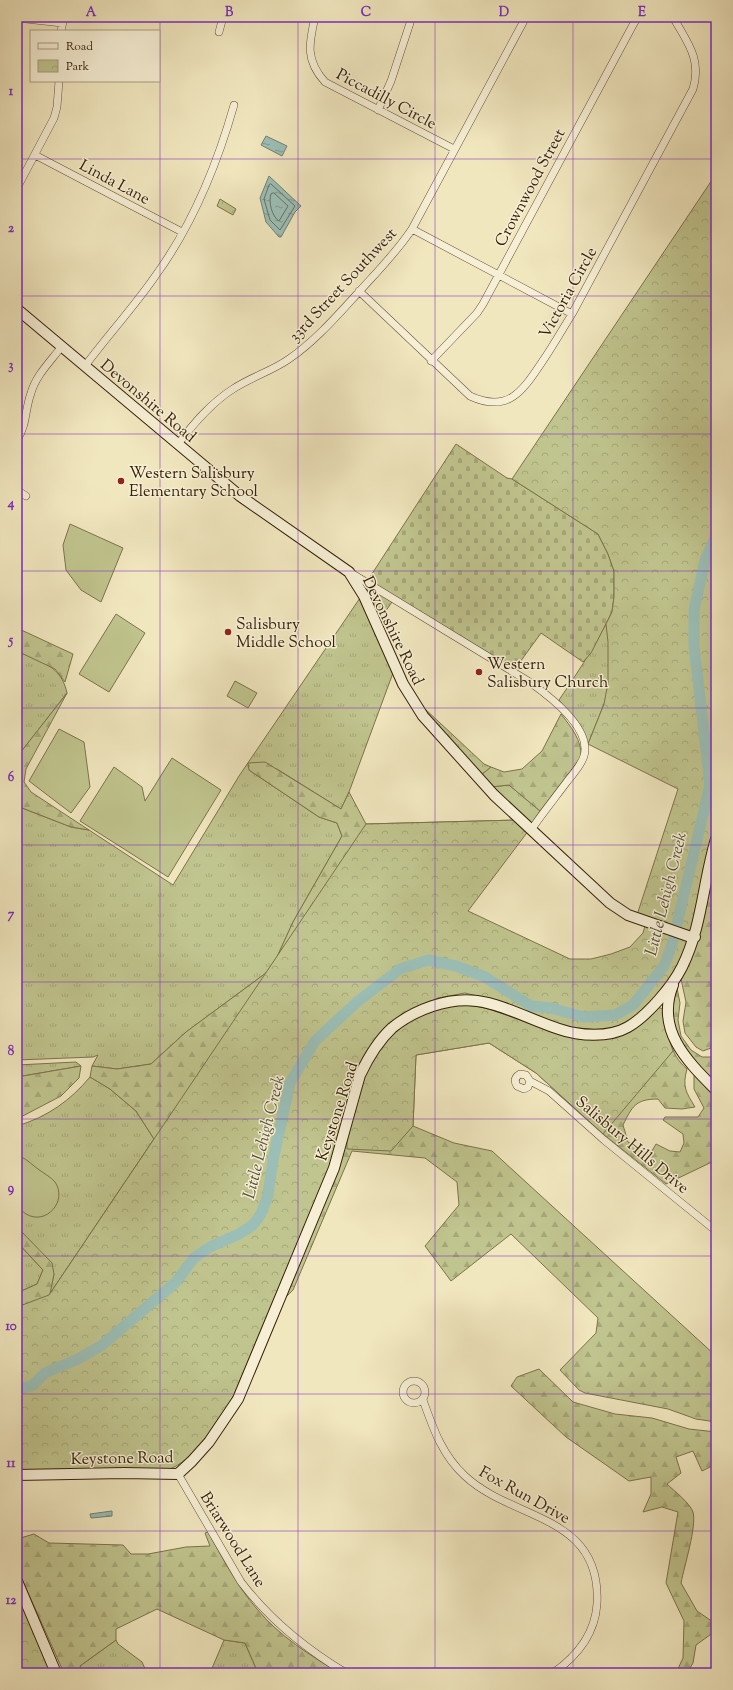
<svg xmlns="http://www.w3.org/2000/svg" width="733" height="1690" viewBox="0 0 733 1690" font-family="'Sorts Mill Goudy',serif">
<defs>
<pattern id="grass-tufts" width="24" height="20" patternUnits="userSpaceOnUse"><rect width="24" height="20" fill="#c0c48e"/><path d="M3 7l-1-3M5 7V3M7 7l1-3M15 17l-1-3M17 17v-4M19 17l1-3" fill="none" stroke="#a6a879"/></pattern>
<pattern id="forest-firs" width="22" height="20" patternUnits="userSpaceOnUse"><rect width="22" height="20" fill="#c0c48e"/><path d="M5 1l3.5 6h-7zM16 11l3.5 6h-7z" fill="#a6a879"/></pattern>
<pattern id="cemetery-stones" width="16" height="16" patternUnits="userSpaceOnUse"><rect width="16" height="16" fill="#c0c48e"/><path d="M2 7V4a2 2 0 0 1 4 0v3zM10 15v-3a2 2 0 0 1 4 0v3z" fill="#a6a879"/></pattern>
<pattern id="park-crowns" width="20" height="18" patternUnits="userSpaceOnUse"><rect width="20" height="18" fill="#c0c48e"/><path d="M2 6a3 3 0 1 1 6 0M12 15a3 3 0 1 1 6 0" fill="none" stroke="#a6a879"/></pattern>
<pattern id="water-ripples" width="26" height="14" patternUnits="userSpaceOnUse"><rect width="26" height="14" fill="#9bbfb7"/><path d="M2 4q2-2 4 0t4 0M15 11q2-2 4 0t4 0" fill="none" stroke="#7f9b93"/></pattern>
</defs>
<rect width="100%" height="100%" fill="#f1e7bf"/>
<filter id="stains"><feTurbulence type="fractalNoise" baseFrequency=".005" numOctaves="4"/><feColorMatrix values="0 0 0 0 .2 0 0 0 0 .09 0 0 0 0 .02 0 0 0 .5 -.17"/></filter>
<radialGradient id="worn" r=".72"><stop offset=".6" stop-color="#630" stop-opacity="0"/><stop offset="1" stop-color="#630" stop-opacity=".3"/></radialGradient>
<path fill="url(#grass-tufts)" stroke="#7c734b" d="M366,585L392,602L385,612L376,617L365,589Z
M360,598L393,673L349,792L341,809L277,769L249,770L319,817L337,823L342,836L293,922L277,957L266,973L186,1032L151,1064L117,1069L92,1066L98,1055L93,1057L17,1060V806L71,827L89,830L173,885L239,776Z
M606,624L613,632L616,662L604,704L588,744C583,725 570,715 559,700C576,675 592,651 606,624Z
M17,651C41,662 61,665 67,693L17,757Z
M424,708L484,764L491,767L480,776L424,711Z
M509,785L540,811L532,823H527L490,787Z
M76,1062L81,1066L17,1077V1065Z
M90,1077L110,1089L136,1111L154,1139L49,1295L54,1274L19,1229L17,1231V1126C47,1117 70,1101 90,1077Z
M17,1242L43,1270L37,1284L17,1293Z
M116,1640L118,1644L142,1662L147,1673H82L80,1666Z
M224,1640L245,1643L258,1673H210Z"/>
<path fill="url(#forest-firs)" stroke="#7c734b" d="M17,628L73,654L65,682L55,669L17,651Z
M67,693L26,769L24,782L31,792L89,830L71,827L17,806V757Z
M561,714C571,727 582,740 581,757L540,811L509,785L490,787L480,776L491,767L504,772L522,769L542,751Z
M265,762L341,809L349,792L366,824L518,820L17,1348V1293L37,1284L43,1270L17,1242V1231L19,1229L52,1263L54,1274L50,1294L154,1139L136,1111L110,1089L90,1077L92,1066L117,1069L151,1064L186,1032L266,973L277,957L293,922L342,836L337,823L319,817L249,770L248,763Z
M716,849V1041L711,1048L703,1051L696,1047L685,1033L683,1021L686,1002L681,979L699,935L705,900Z
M676,983L680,1003L678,1020L681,1036L691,1050L702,1057H712L716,1051V1085C695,1063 669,1038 671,1005C672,998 675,990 676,983Z
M664,1009C667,1031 669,1054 687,1069C682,1087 686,1092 695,1107L682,1109L665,1108L658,1099C635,1099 632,1107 623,1125L628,1142L649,1156L656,1144L670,1151L680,1152L684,1143L683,1134L663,1120L665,1117H698L704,1108L694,1089V1074L716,1096V1160L666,1184L603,1134L536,1073L489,1043L416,1055L413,1126L454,1143L492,1151L716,1356V1422L696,1419L668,1409L585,1393L579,1390L560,1370L596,1333L598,1318L511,1234L451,1281L425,1246L459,1205L457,1182L425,1158L352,1151L293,1290L283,1300L365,1072L492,1010L562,1035L589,1038Z
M81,1066L79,1078L61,1096L17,1119V1077Z
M539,1369L573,1402L615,1414L652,1418L689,1429L716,1432V1464L702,1471L693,1451L676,1457L681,1473L667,1484C673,1490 690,1503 693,1512C697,1526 684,1567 681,1583L697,1611L713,1622L714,1632L696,1645L693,1663L687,1673H676L683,1658L684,1621L666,1583L678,1512L662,1507L643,1512L651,1494V1477L629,1481L566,1437L511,1386L517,1377Z
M208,1532C223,1559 237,1586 257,1609C279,1636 310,1655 339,1673H258L245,1643L224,1640L157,1609L116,1629V1640L80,1666L82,1673H64L17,1568V1539L34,1534L49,1543L123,1545L131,1554H148L186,1547L210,1546L205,1533Z"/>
<path fill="url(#cemetery-stones)" stroke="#7c734b" d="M456,444L507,478L512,479L598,534L608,554L614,571V597L612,612L591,653L583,662L541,633L515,669L368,580Z"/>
<path fill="url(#park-crowns)" stroke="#7c734b" d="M716,174V825L704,867L694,927L690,931L649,917L637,915L678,789L588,744L604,704L608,683V642L606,624L612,612L614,597V571L608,554L598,534L512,479Z
M220,199L236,209L233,215L217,206Z
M518,820L529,830L468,911L570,959H591L611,954L630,947L643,933L645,926L689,940L675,971L656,996L625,1025L600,1030L565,1027L486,998L465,993L438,998L409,1012L366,1054L353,1082L329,1170L232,1399C217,1423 195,1461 167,1470L17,1472V1307L49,1295L366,824Z
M463,1005L476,1006L492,1010L562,1035L617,1036L656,1007L664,1009L667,1033L673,1051L603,1134L536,1073L489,1043L416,1055L413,1126L391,1151L347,1149V1134L365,1072L385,1040L399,1027L417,1017L439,1008Z
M17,1589L53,1673H17Z"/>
<path fill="#c0c48e" stroke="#7c734b" d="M70,524L123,548L101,602L81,590L66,570L63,545Z
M116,614L145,633L109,692L79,674Z
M235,681L257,693L248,708L227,696Z
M59,729L84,742L90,787L71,813L29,781Z
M172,758L221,790L168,877L80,821L114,767L142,787L145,801Z
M17,1156C25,1157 31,1164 38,1169C43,1173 51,1177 55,1182C68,1201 46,1226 26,1214C23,1212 20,1209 17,1206Z"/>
<path fill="url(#water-ripples)" stroke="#738071" d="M266,136L287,146L282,156L261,145Z
M269,176L301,206L295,212L281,237H279L266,222L260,198Z
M112,1511V1516L91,1518L90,1514Z"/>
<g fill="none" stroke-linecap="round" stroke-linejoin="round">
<path stroke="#697060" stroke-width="1" d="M271,184L295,206L280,230L270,220L264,199L269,185Z
M274,193L288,206L279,221C272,217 268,201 271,194Z"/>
<path stroke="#9bbfb7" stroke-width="11" d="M17,1390L33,1385L45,1373L78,1359L101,1346L176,1282L194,1258L210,1247L239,1234L253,1225L261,1214L268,1195L273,1160L290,1083L315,1041L357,1002L400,969L428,960L456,966L485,977L531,1006L551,1008L584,1017L615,1015L633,1005L664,966L672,945L710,785L694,646V610L705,560L716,536"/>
<defs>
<path id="street" d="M315,17C309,43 305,60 325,82L454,149
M17,18L62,23
M61,31L64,17
M219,32L223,17
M378,110L391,81L412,17
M35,155L182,232
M17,188L54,118L57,107L59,81
M412,229L572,314
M359,291L470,396C509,414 523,390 542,362C553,346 562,330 572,314L693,89C702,59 687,42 673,17
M431,361L477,313L483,304L634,23L638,17
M85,366C108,335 134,307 156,275C193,224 217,165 234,105
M17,440C27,425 25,409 31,393C36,375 51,361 62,346
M178,444C194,423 211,403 233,389C251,377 272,371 289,359C315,341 336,317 357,294C376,273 396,253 412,229L526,17
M17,490L26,496
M351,573L528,681C548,695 592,728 584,756C581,766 572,775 566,783C554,799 542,814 531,830
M530,1081L528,1087L524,1089L517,1086C514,1081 515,1077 520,1074L526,1075L530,1081L549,1091L604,1140L716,1231
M403 1392a11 11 0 1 1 22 0a11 11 0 1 1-22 0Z
M423,1400C433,1428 442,1455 465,1476C513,1521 602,1514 597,1604C595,1634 576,1657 553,1673
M178,1474L241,1582C270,1620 306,1649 346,1673"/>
<path id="secondary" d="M17,309L240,496L349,572L364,596L403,684L423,716L494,795L610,903L628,915L688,936L695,937
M673,985C655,1030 687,1061 716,1090
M17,1475L124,1473L178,1474L192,1461L209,1442L238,1399L334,1168L360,1075C368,1058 378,1041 392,1028C414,1010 448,997 477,1001C502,1004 534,1021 559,1029C579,1036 609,1038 628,1027C647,1016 672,987 682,967C702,927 703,882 716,839
M17,1581L56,1673"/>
</defs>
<use href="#street" stroke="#665336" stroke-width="8"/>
<use href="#secondary" stroke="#372208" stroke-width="12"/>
<use href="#street" stroke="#f6efd5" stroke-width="7"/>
<use href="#secondary" stroke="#f6efd5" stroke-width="10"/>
</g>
<path fill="none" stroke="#7b2cbf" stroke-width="1" stroke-opacity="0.55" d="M160,17V1673M298,17V1673M435,17V1673M573,17V1673M17,159H716M17,296H716M17,434H716M17,571H716M17,708H716M17,845H716M17,982H716M17,1119H716M17,1256H716M17,1394H716M17,1531H716"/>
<g fill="#8f2418" stroke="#f6efd5" stroke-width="1.5">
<circle cx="121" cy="481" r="4"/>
<circle cx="228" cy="632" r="4"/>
<circle cx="479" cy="672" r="4"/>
</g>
<g text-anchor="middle" stroke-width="3" stroke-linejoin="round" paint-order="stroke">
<g font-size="16" fill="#372208" stroke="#f6efd5">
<text transform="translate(387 98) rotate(28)" y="6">Piccadilly Circle</text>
<text transform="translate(115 181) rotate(28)" y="6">Linda Lane</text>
<text transform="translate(529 187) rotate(-62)" y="6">Crownwood Street</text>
<text transform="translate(342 284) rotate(-47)" y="6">33rd Street Southwest</text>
<text transform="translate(567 292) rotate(-61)" y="6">Victoria Circle</text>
<text transform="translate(149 400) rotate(40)" y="6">Devonshire Road</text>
<text transform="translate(394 630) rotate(64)" y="6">Devonshire Road</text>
<text transform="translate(336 1111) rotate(-72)" y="6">Keystone Road</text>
<text transform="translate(633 1144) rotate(40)" y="6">Salisbury Hills Drive</text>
<text transform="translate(122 1457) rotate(-1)" y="6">Keystone Road</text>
<text transform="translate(525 1494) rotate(29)" y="6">Fox Run Drive</text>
<text transform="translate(234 1539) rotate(58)" y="6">Briarwood Lane</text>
</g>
<g font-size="16" fill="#372208" stroke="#f6efd5" text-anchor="start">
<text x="129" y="478">Western Salisbury<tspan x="129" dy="18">Elementary School</tspan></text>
<text x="236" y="629">Salisbury<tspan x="236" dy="18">Middle School</tspan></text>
<text x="487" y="669">Western<tspan x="487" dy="18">Salisbury Church</tspan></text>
</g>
<g font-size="17" font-style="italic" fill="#55513d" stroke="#f6efd5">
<text transform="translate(665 894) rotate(-76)" y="6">Little Lehigh Creek</text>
<text transform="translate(263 1137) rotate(-76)" y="6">Little Lehigh Creek</text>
</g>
</g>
<rect width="733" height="1690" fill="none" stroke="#f1e7bf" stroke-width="44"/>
<rect x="30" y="30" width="130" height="52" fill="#f6efd5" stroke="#aa9d83"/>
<rect x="38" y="43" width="20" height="6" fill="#f6efd5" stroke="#aa9d83"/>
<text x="66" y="50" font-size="12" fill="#372208">Road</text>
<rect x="38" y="60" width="20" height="12" fill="url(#park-crowns)" stroke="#aa9d83"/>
<text x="66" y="70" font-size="12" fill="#372208">Park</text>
<rect x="22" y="22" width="689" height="1646" fill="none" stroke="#7b2cbf" stroke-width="1.5"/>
<g font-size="13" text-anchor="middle" font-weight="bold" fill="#7b2cbf">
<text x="91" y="16">A</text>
<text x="229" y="16">B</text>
<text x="366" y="16">C</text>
<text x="504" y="16">D</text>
<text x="642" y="16">E</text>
<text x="11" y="95">1</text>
<text x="11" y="232">2</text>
<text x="11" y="369">3</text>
<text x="11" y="507">4</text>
<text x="11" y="644">5</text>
<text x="11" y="781">6</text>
<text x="11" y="918">7</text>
<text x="11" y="1055">8</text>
<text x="11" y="1192">9</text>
<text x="11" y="1330">10</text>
<text x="11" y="1467">11</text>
<text x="11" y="1604">12</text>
</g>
<rect width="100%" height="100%" filter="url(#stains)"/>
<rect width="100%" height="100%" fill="url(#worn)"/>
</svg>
